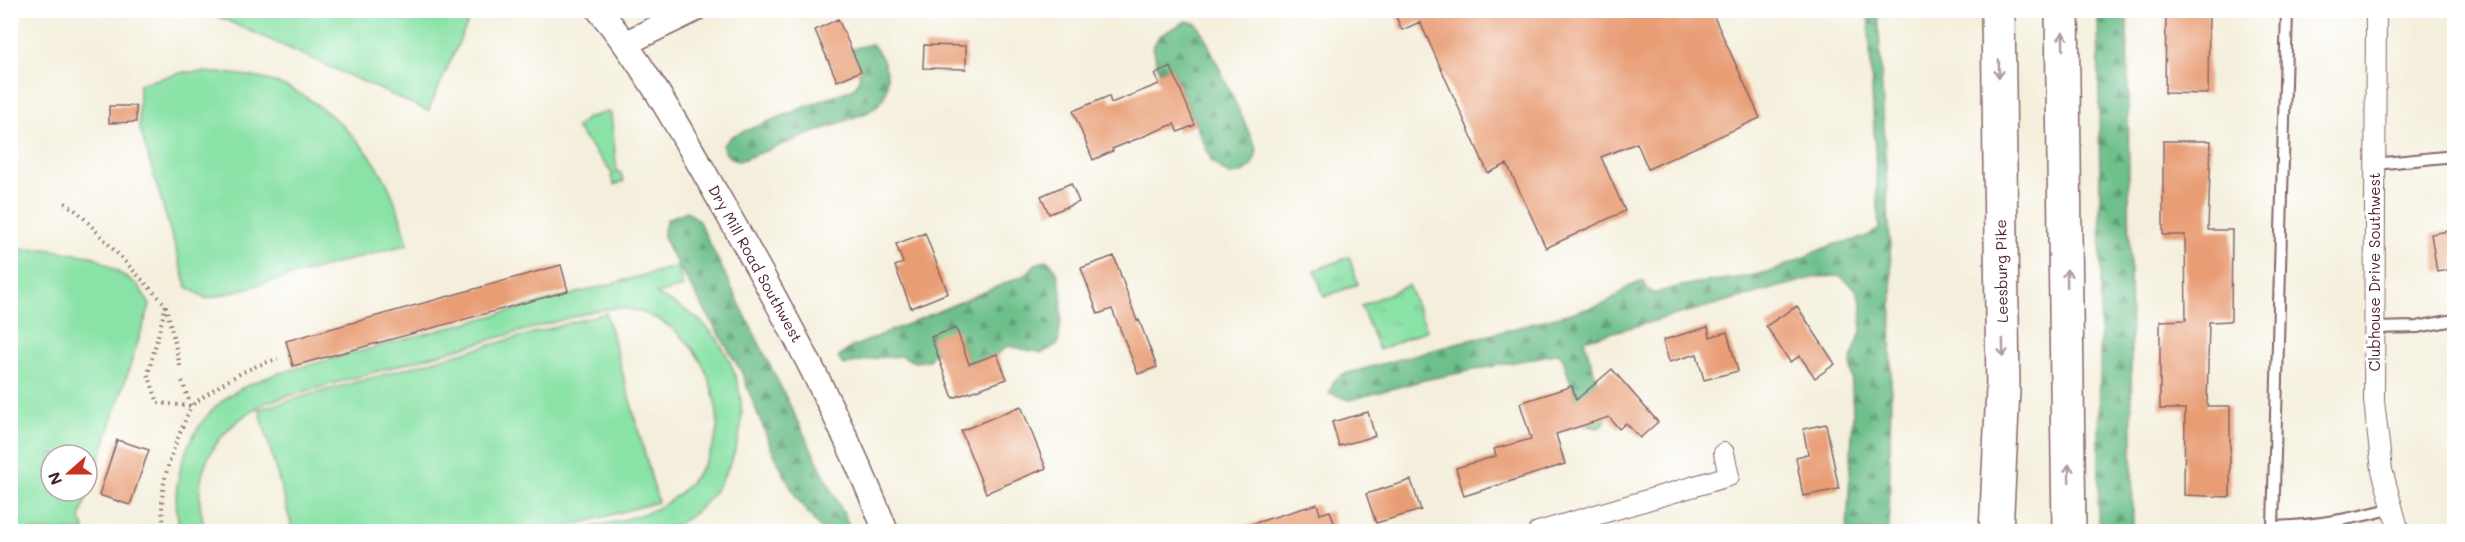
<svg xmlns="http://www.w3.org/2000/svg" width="2465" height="542" viewBox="0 0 2465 542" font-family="Mali,sans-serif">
<defs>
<pattern id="forest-firs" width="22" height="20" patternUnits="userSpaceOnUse" patternTransform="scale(1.5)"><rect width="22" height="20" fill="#6ec08b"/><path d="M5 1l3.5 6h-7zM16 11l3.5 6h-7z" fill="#5c9b72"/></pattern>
<pattern id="park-tufts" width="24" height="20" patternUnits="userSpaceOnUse" patternTransform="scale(1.5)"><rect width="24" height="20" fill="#89e2a6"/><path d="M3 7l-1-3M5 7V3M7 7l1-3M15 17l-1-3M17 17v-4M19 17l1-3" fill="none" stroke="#78c18f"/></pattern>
</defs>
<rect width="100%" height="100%" fill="#fff"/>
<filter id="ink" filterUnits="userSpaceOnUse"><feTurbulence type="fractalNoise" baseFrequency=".0167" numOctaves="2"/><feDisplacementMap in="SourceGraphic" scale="12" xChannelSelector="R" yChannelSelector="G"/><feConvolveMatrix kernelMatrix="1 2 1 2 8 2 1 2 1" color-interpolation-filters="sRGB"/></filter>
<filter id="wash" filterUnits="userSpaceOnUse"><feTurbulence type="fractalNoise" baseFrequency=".008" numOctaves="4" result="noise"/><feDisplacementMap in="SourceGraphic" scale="24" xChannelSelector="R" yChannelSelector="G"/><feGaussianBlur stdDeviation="1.35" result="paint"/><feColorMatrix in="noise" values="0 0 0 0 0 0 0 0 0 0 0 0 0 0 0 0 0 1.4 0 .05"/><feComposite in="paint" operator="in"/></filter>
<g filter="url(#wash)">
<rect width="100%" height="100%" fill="#f4efdc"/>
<path fill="url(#forest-firs)" stroke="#5c705b" stroke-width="1.5" d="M1868,11H1878L1892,289L1889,531H1847L1853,414L1851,361L1861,331L1862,305L1855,288L1840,276L1816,277L1584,340L1607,414L1604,424L1598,428L1584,425L1563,359L1559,353L1424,380L1350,400L1329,393L1334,381L1341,375L1604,304L1630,286L1644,281L1646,289L1654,294C1692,279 1733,282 1772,271C1794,264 1814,250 1836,244C1855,239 1863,241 1879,229Z
M2098,11H2127L2133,531H2098L2101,276Z
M1186,21L1197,24L1204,35L1257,150C1253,169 1247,174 1229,175L1212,162L1171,67L1159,72L1153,47L1159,36Z
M871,44C886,56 894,86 880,102C877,106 872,109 868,112L739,161C730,158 724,155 723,145L732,136L854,88C865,75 857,64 851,49Z
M687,211L698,220L852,531H822L796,497L772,450L741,371L668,248L663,233L667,219Z
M1047,260C1068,274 1061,322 1058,344L1042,353L1008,346L997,354L969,364L956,329L929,360L915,362L901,356L876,358L843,365L838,358L850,348L1025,275L1036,264Z"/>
<path fill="url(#park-tufts)" stroke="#6a8068" stroke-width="1.5" d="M1349,257L1358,284L1324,297L1315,270Z
M1408,285L1427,330L1379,350L1361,306Z"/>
<path fill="#89e2a6" stroke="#6a8068" stroke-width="1.5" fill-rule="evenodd" d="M206,11H473L428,111Z
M184,72C214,72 245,73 274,82C314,95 363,139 383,176C395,197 402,221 408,244L207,299L187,287L139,126V84Z
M607,112L611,114L617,173L620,172L624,181L614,185L611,176L613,174L576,128L587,118Z
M46,249L95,257L138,285L150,305L80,518L85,531H11V250ZM51,455H87V491H51Z
M678,266L683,287L656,294C683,308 706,319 722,347C736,369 744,399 741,426C734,469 705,521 658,531C651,533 642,532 635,532C615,532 596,532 576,531C604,524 648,517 671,500C691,485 709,462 716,437C719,424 717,409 714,397C704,350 670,314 621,308C613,307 603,310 594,311L267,402C216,428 186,473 206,531H181C167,487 186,431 222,401C239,387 259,380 280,373Z
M606,313L658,502L552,531H293L259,409Z"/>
<g id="blocks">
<path fill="#e89d74" d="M1393,10H1711L1760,118L1648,169L1637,143L1601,157L1625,211L1546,248L1507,164L1488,173L1420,22L1402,30Z
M2166,10H2209L2208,94L2165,93Z
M838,19L861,71L837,81L815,30Z
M924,45L966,46V69L923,68Z
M1171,67L1195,125L1178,132L1174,124L1112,149L1113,151L1093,160L1073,111L1109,96L1111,103L1159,84L1155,74Z
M109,106H136V122L109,123Z
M2163,141H2211L2208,230H2232L2231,321L2209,322L2207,406H2230V497L2184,495L2185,409H2160V321L2186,320L2185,235H2163Z
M1071,183L1079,202L1049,214L1041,196Z
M2454,230V269L2437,272L2431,234Z
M925,233L948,293L911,308L895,266L903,263L896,244Z
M1114,256L1137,321L1139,320L1157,367L1138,374L1112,309L1098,314L1081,268Z
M561,265L568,291L293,366L286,341Z
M1797,306L1835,364L1815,378L1800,356L1790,362L1766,326Z
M1708,327L1710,337L1727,332L1738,371L1704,380L1697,354L1669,362L1663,340Z
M956,328L969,364L997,354L1007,379L953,398L931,337Z
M1612,369L1658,422L1640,438L1626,423L1619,429L1609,417L1556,434L1565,464L1464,496L1456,468L1496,456L1494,449L1531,439L1520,403L1572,386L1576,400Z
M1021,406L1046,468L986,493L961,431Z
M1368,412L1375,436L1339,446L1332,422Z
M1826,424L1839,489L1803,496L1796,457L1808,454L1803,429Z
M117,440L149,450L130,505L99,495Z
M1411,480L1421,510L1376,523L1366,494Z
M1317,504L1320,514L1330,511L1337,531H1242V527Z"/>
</g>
</g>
<g filter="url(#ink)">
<use href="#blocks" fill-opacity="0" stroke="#866869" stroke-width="1.5"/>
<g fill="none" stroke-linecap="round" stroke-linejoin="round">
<defs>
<path id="service" d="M2287,10L2273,527C2314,526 2353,519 2393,508
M2375,164L2454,156
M2373,328L2417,327L2454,320"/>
<path id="minor" d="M2376,10L2374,401L2382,470L2399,532
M1538,532L1729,476L1724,453"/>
<path id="tertiary" d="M599,10C648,69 683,136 721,202C782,309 841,417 886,532
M626,43L694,10"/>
<path id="motorway" d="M2062,10L2069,532
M1996,532L2003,390L1998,10"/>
</defs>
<use href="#service" stroke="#866869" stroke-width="14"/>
<use href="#minor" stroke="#866869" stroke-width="22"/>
<use href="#tertiary" stroke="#866869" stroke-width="27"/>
<use href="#motorway" stroke="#866869" stroke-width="36"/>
<path stroke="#866869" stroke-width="4" stroke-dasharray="1.5 4.5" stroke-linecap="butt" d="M65,203L79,213L166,305L148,374L158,403L191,406C217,386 246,367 278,359
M166,306L181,370
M166,532C153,488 175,446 191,406L182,381"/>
<use href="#service" stroke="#fff" stroke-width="10"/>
<use href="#minor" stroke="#fff" stroke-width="20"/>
<use href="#tertiary" stroke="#fff" stroke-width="24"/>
<use href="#motorway" stroke="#fff" stroke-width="33"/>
</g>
<defs><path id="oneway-shaft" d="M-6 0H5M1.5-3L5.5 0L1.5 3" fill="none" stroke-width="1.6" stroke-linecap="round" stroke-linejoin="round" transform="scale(1.5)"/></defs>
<g stroke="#ae9aa0">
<use href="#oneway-shaft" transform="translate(2063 41) rotate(-91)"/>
<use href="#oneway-shaft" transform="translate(1999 69) rotate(89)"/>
<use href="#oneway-shaft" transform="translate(2067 278) rotate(-91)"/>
<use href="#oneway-shaft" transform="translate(2003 348) rotate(89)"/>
<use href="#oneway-shaft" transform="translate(2069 473) rotate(-91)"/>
</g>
</g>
<g text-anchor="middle" stroke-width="6" stroke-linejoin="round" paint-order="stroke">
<g font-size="15" fill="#4a1f2b" stroke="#fff">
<text transform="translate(755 264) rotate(61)" y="5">Dry Mill Road Southwest</text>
<text transform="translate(2002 271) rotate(-91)" y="5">Leesburg Pike</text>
<text transform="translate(2375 272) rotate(-90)" y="5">Clubhouse Drive Southwest</text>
</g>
</g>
<rect width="2465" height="542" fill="none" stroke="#fff" stroke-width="36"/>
<g transform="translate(69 473) rotate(249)"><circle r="28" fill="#ffffff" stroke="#b7a5aa" stroke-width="1.5"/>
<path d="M0-4.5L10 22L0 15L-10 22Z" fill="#c8321e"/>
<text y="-9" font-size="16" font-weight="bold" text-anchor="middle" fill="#4a1f2b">N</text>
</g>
</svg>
